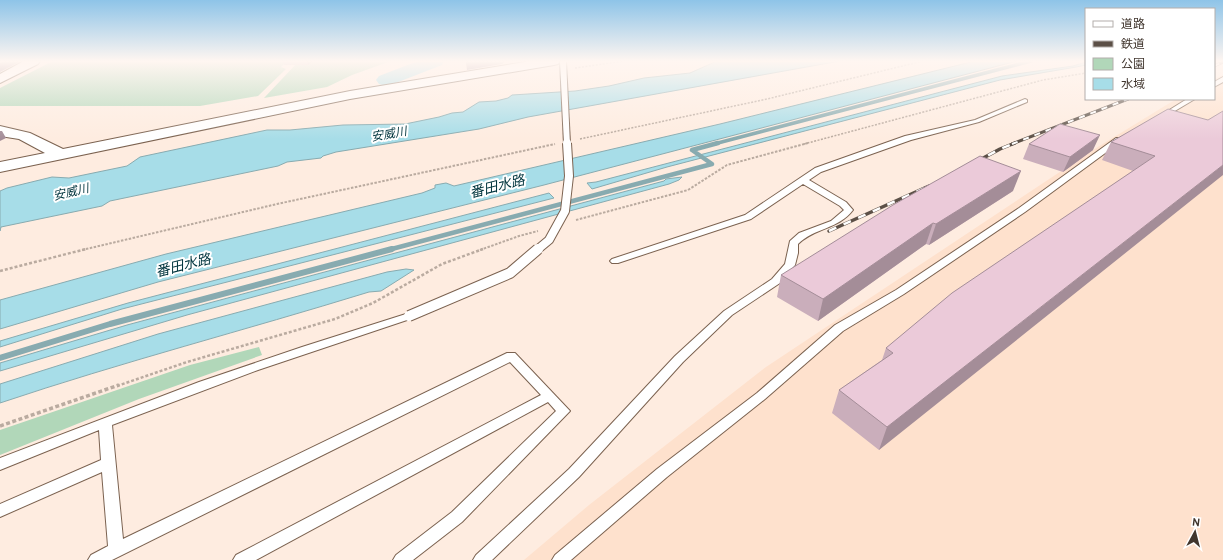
<svg xmlns="http://www.w3.org/2000/svg" width="1223" height="560" viewBox="0 0 1223 560" font-family="Overpass,'Noto Sans JP',sans-serif">
<rect width="100%" height="100%" fill="#feece0"/>
<path fill="#fee1cd" d="M1223,75V560H524L589,505L766,367L1093,150L1168,104L1177,99H1214V79Z"/>
<path fill="#b1d7b9" d="M53,61H287L281,67L286,69L258,96L200,106H0V88Z
M299,61H391L352,75L327,87L264,98Z
M259,347L262,355L139,399L0,455V430L190,365Z"/>
<path fill="#a7dde8" stroke="#88abb0" d="M717,61H840L528,117L479,129L336,152L323,156L321,158L287,162L278,166L110,201L102,206L1,227L0,231V191L7,188L52,177L69,178L127,166L140,157L267,130H290L343,125L405,124L439,117L452,113L463,112L479,102L496,101L508,98L512,95L575,91L609,86L644,78L690,73Z
M975,61H1017L544,185L158,282L0,329V300L166,254L422,193L435,188V185L446,183L454,186L720,124Z
M1086,62V65L1076,67L1000,80L667,167L592,189L587,183L596,182L1002,76L1073,66Z
M682,177L679,180L669,184L187,315L0,371V363L127,325L664,181L666,179Z
M549,193L554,198L122,309L0,347V341L128,303Z
M406,269L414,270L381,291L369,292C246,330 122,362 0,403V384L158,334L387,272Z"/>
<g fill="none" stroke-linecap="round" stroke-linejoin="round">
<path stroke="#88abb0" stroke-width="3.5" d="M714,144L1031,61"/>
<path stroke="#88abb0" stroke-width="4.5" d="M388,250L712,164L692,150L718,143"/>
<path stroke="#88abb0" stroke-width="6" d="M0,358L110,324L392,249"/>
<path fill="#a7dde8" fill-rule="evenodd" d="M418,61H444L442,65L393,84L386,86L379,84L376,80L379,76Z"/>
<defs>
<path id="lane" d="M1223,77V82L1214,87V82Z
M1025,99L1027,100V102L979,122L911,140L821,172L809,180L846,202L853,210C839,229 814,228 798,244V253L795,265L780,283L732,315L683,362L579,477L492,560H473L476,555L569,469L675,356L724,311L772,279L785,264L790,241L799,233L831,221L844,210L840,206L803,184L751,219L618,263H612L610,261L612,259L745,215L815,168L905,136L975,120Z
M1187,99H1195L1163,118L1158,117Z
M1116,138H1119L1123,140L1025,212L904,294L843,331L765,399L667,477L571,560H552L555,555L657,469L757,393L835,325L896,290L1019,208Z
M409,313L413,314L414,316L413,318L258,370L112,425L123,539L507,353H515L570,411L462,522L413,560H393L396,555L452,512L556,411L548,402L256,560H233L236,555L541,395L510,362L112,560H88L91,555L108,546L102,472L0,517V504L101,460L99,430L0,470V458L199,382L302,347Z"/>
<path id="secondary" d="M24,61H40L38,64L0,83V74Z
M531,61H560L558,64L554,65L350,99L0,172V162L45,153L19,139L0,136V126L30,133L63,149L350,91Z"/>
</defs>
<use href="#lane" stroke="#7b6250" stroke-width="2"/>
<use href="#secondary" stroke="#7b6250" stroke-width="2"/>
<path stroke="#baaba0" stroke-width="1.5" stroke-dasharray="2 1.5" stroke-linecap="butt" d="M575,68L624,61
M580,139L767,99L923,61
M804,144L1043,80L1086,73"/>
<path stroke="#baaba0" stroke-width="2" stroke-dasharray="2.5 1.5" stroke-linecap="butt" d="M576,220L688,190L727,165L808,143
M82,250L277,204L555,144
M480,250L519,236L538,231"/>
<path stroke="#baaba0" stroke-width="2.5" stroke-dasharray="3 2" stroke-linecap="butt" d="M0,271L86,249
M117,386L187,362L335,319L373,303L442,264L483,249"/>
<path stroke="#baaba0" stroke-width="3.5" stroke-dasharray="4 2.5" stroke-linecap="butt" d="M0,426L119,385"/>
<use href="#lane" fill="#fff" fill-rule="evenodd"/>
<use href="#secondary" fill="#fff" fill-rule="evenodd"/>
<defs>
<path id="rail-far1" d="M1214,66L1223,62
M1012,144L1128,99"/>
<path id="rail" d="M974,163L1000,149L1015,143
M829,231L929,186"/>
</defs>
<use href="#rail-far1" stroke="#5c5047" stroke-width="3"/>
<use href="#rail" stroke="#5c5047" stroke-width="3.5"/>
<use href="#rail-far1" stroke="#fff" stroke-width="2" stroke-dasharray="6" stroke-linecap="butt"/>
<use href="#rail" stroke="#fff" stroke-width="2.5" stroke-dasharray="8" stroke-linecap="butt"/>
<defs>
<path id="lane-bridge-far2" d="M563,61L567,144"/>
<path id="lane-bridge-far1" d="M537,250L549,240L565,211L569,176L567,143"/>
<path id="lane-bridge" d="M409,316L510,273L538,249"/>
</defs>
<use href="#lane-bridge-far2" stroke="#7b6250" stroke-width="8" stroke-linecap="butt"/>
<use href="#lane-bridge-far1" stroke="#7b6250" stroke-width="10" stroke-linecap="butt"/>
<use href="#lane-bridge" stroke="#7b6250" stroke-width="12" stroke-linecap="butt"/>
<use href="#lane-bridge-far2" stroke="#fff" stroke-width="6"/>
<use href="#lane-bridge-far1" stroke="#fff" stroke-width="8"/>
<use href="#lane-bridge" stroke="#fff" stroke-width="10"/>
</g>
<path fill="#caaebb" d="M282,61H312L308,65H284Z
M1208,120L879,450L832,413L839,390L882,360L886,348L1133,171L1102,160L1111,142Z
M1029,144L1093,150L1063,172L1023,159Z
M1013,191L929,245L926,244L818,321L777,297L781,275Z"/>
<path fill="#a48d98" d="M4,61H21L0,72V63Z
M307,61H312L308,65Z
M480,61H505L502,64L467,70L466,63Z
M0,131H2L6,138L0,141Z
M1100,135L1093,150L1063,172L1070,157Z
M1223,165V175L879,450L887,427Z
M1021,171L1013,191L929,245L936,224Z
M933,223L926,244L818,321L823,299Z"/>
<path fill="#ebcad9" stroke="#a48d98" d="M468,61H480L466,63Z
M1168,109L1208,120L1223,111V165L887,427L839,390L893,353L886,348L952,293L1155,156L1111,142Z
M1060,124L1100,135L1070,157L1029,144Z
M980,156L1021,171L936,224L933,223L823,299L781,275L893,205Z"/>
<linearGradient id="sky" x2="0" y2="1"><stop stop-color="#8ec4e8"/><stop offset="0.44" stop-color="#fff6f1"/><stop offset="1" stop-color="#fff6f1" stop-opacity="0"/></linearGradient>
<rect width="1223" height="139" fill="url(#sky)"/>
<g text-anchor="middle" stroke-width="4" stroke-linejoin="round" paint-order="stroke">
<g font-size="12" font-style="italic" fill="#00343d" stroke="#fff">
<text transform="translate(389 134) rotate(-10)" y="4">安威川</text>
<text transform="translate(71 192) rotate(-13)" y="4">安威川</text>
</g>
<g font-size="14" font-style="italic" fill="#00343d" stroke="#fff">
<text transform="translate(497 186) rotate(-14)" y="5">番田水路</text>
<text transform="translate(183 265) rotate(-14)" y="5">番田水路</text>
</g>
</g>
<rect x="1085" y="8" width="130" height="92" fill="#ffffff" stroke="#b3aeab"/>
<rect x="1093" y="21" width="20" height="6" fill="#ffffff" stroke="#b3aeab"/>
<text x="1121" y="28" font-size="12" fill="#40352d">道路</text>
<rect x="1093" y="41" width="20" height="6" fill="#5c5047" stroke="#b3aeab"/>
<text x="1121" y="48" font-size="12" fill="#40352d">鉄道</text>
<rect x="1093" y="58" width="20" height="12" fill="#b1d7b9" stroke="#b3aeab"/>
<text x="1121" y="68" font-size="12" fill="#40352d">公園</text>
<rect x="1093" y="78" width="20" height="12" fill="#a7dde8" stroke="#b3aeab"/>
<text x="1121" y="88" font-size="12" fill="#40352d">水域</text>
<g transform="translate(1195 532) rotate(7)" stroke="#ffffff" stroke-width="3" paint-order="stroke">
<path d="M0-3L7 15L0 10L-7 15Z" fill="#40352d"/>
<text y="-6" font-size="11" font-weight="bold" text-anchor="middle" fill="#40352d">N</text>
</g>
</svg>
